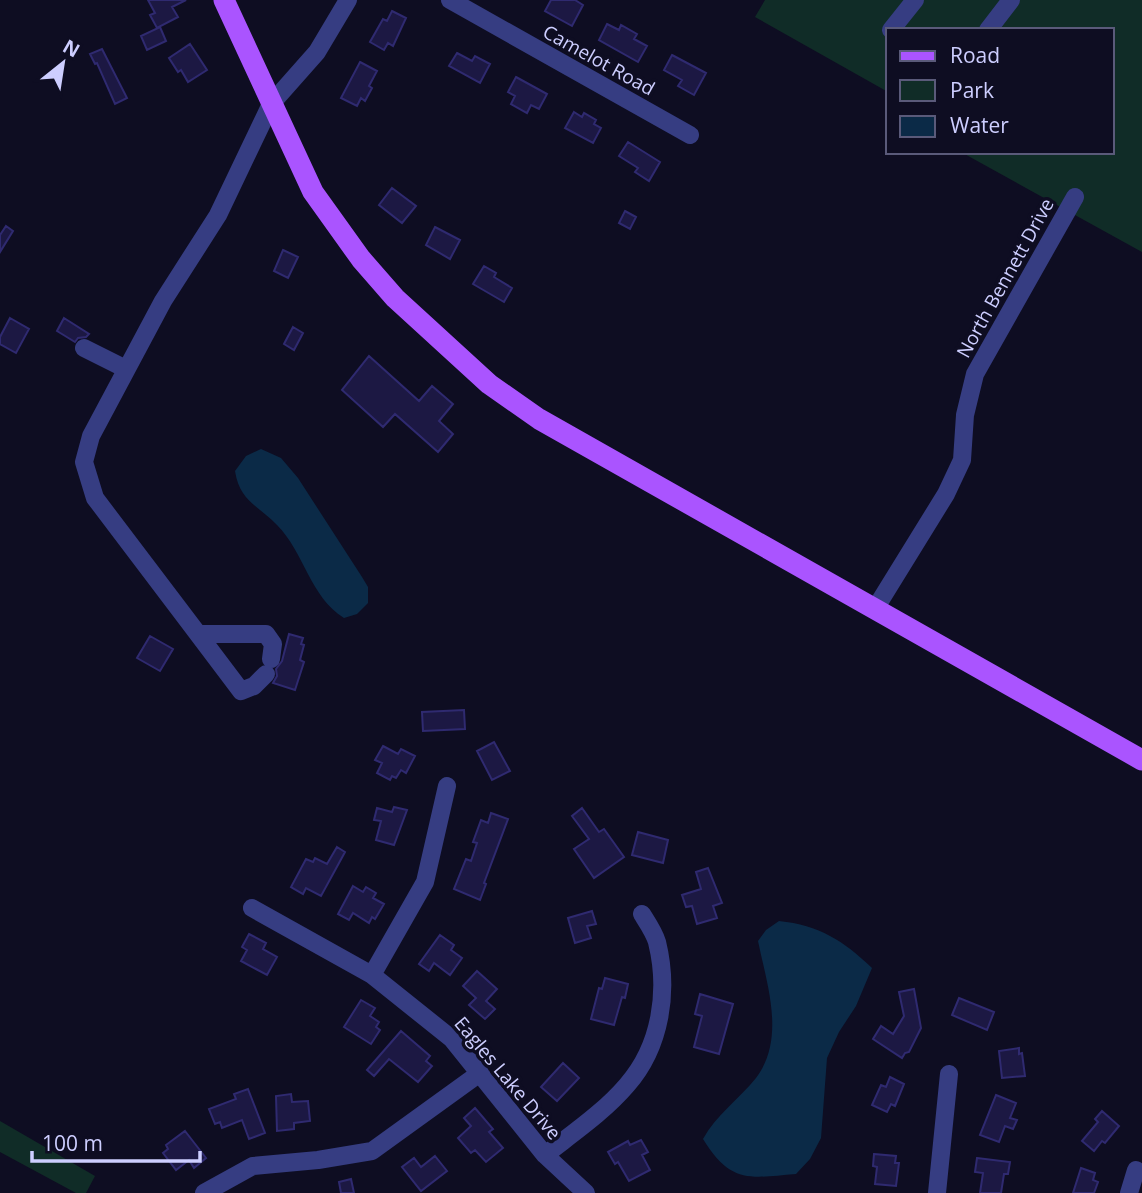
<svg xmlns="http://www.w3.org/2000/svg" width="1142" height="1193" viewBox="0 0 1142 1193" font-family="'Open Sans',sans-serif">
<rect width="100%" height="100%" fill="#0e0d22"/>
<path fill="#102c27" d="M765,0H1142V252L961,152H1112V30H888V92L755,17Z
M0,1121L95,1176L86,1193H76L0,1152Z"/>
<path fill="#0b2a47" d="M261,449L281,458L298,478L362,577L368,587V603L357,614L344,618C310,597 304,552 277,525C258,505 240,502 235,471L246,456Z
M779,921C819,925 844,941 872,968L856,1006L839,1032L827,1058L821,1138L810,1159L796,1174C749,1178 731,1184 703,1139C716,1115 739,1099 756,1078C786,1038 767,985 758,941L766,930Z"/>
<path fill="#1c1843" stroke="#2f2a70" stroke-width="2" d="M148,0H186L172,7L178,17L157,28L150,15L155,13Z
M551,0H575L583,5L572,26L545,11Z
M392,11L406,18L393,46L388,43L384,50L370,42L383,19L387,21Z
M607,24L619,30L621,25L637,34L634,39L647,46L638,62L599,40Z
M160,27L166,41L147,50L141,36Z
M190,44L207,70L188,82L181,70L178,72L169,58Z
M102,49L127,98L115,104L97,63L95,64L90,54Z
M457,53L472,61L475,56L490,64L480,83L449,66Z
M672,55L706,73L694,95L678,86L682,80L664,70Z
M360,62L377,71L369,86L372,88L365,101L361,98L357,106L341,98Z
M516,77L547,94L539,109L531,105L527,113L511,104L515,96L508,92Z
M574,112L582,117L584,113L596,120L594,124L601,128L593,143L565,128Z
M628,142L660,162L649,181L635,172L638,168L619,156Z
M392,188L416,206L402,223L379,205Z
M625,211L636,217L630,229L619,223Z
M6,226L13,231L0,252V235Z
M435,227L460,240L450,259L426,245Z
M283,250L298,257L288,278L274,271Z
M484,266L496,273L494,277L512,288L504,302L473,284Z
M10,318L29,329L16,353L0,344V337Z
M64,318L89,334L86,337L78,338L75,342L57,331Z
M293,327L303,333L294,350L284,344Z
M369,356L419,401L432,386L453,404L439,421L453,434L438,452L395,414L383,427L342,390Z
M289,634L303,638L301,644L304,645L300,660L304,662L295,690L273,683L277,676L276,669L282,661Z
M150,636L173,649L160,671L137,658Z
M464,710L465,729L423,731L422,712Z
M494,742L510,771L492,780L477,751Z
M383,746L398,754L401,749L415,756L406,773L401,770L396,778L392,776L390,780L377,773L382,763L375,760Z
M394,807L407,810L394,845L376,840L381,821L374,820L377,808L392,812Z
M582,808L599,832L604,829L624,857L594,878L574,849L589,839L572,816Z
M491,813L508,819L484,883L486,884L480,900L454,889L466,859L471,861L477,843L473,842L481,820L488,823Z
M638,832L668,840L663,863L632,855Z
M337,847L345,852L321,896L306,888L303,894L291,887L306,859L313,862L315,858L327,864Z
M708,868L722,903L713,906L717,918L697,924L692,906L686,907L682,895L701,889L696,872Z
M353,886L363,892L366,887L376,893L373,898L384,904L375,919L372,917L369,923L353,913L349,920L338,914Z
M592,911L596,924L587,926L591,938L575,943L568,918Z
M249,934L266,943L263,949L277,957L267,975L241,961L247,950L242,947Z
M440,935L454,945L451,950L462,958L450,975L434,963L429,971L419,964Z
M477,971L497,989L486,1001L495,1009L485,1019L469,1005L476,998L463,986Z
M605,978L628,984L625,998L622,997L614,1025L591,1019L599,988L602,989Z
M914,989L921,1028L909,1052L905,1053L902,1058L873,1039L881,1026L893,1034L904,1016L899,992Z
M700,994L733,1004L719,1054L694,1047L702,1016L695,1014Z
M959,998L994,1012L987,1030L952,1015Z
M361,1000L375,1008L370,1016L379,1022L376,1027L380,1030L371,1044L344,1027Z
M401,1031L430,1056L426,1061L432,1066L418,1082L389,1059L374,1076L367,1070Z
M1019,1048V1054L1022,1053L1025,1076L1002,1078L999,1051Z
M563,1063L579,1078L557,1101L541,1087Z
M890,1077L904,1084L895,1106L891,1104L887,1112L872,1105L881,1085L886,1087Z
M248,1089L265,1133L249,1139L242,1120L222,1128L220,1122L215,1124L209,1109L236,1099L234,1094Z
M291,1094L292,1102L308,1101L310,1121L294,1123V1129L277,1131L276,1096Z
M996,1095L1016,1103L1010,1118L1017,1120L1013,1129L1005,1126L999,1142L980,1135Z
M475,1108L493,1129L489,1132L503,1148L486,1162L475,1150L471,1153L458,1138L471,1126L464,1118Z
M1102,1111L1119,1126L1105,1143L1102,1141L1094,1151L1082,1141L1098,1122L1095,1119Z
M185,1131L206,1158L194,1168L189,1160L176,1170L163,1153L168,1149L166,1145Z
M641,1140L648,1152L642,1155L650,1170L629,1181L618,1162L615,1164L608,1152L628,1141L630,1145Z
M874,1154L896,1156L895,1163H899L896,1186L875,1184L877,1167L873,1166Z
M435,1156L447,1171L421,1191L402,1167L414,1158L421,1167Z
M977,1158L1010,1162L1008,1174H1004L1001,1193H980L983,1173L975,1172Z
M1081,1168L1095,1173L1093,1180L1098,1182L1094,1193H1073Z
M351,1179L354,1193H341L339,1182Z"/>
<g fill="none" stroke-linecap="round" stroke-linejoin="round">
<path stroke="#363d82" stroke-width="18" d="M450,0L690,135
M891,30L915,0
M988,30L1011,0
M84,348L126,369
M875,609L946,494L962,460L965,415L975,374L1075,197
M198,634L241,691L254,686L266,674
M271,659L273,644L266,634H198L95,498L84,462L91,436L163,301L218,215L271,104L317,52L348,0
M252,908L372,975L452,1039L545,1155L586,1193
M372,975L425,882L447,786
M545,1155C573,1133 604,1112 627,1085C661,1046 669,991 657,942C654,932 647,922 642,914
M204,1193L253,1166L318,1160L372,1151L480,1073
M937,1193L949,1074
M1129,1193L1136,1170"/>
<path stroke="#aa54ff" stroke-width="21" d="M224,0L313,192L361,259L395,298L489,384L539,419L1142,760"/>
</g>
<g text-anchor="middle" stroke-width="7" stroke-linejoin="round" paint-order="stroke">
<g font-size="19" fill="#cdceff" stroke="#0e0d22">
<text transform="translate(599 60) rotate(29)" y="7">Camelot Road</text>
<text transform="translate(1005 278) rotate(-61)" y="7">North Bennett Drive</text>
<text transform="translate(508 1078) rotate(50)" y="7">Eagles Lake Drive</text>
</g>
</g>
<rect x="886" y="28" width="228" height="126" fill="#0e0d22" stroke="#5a5a7a" stroke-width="2"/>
<rect x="900" y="51" width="35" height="10" fill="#aa54ff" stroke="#5a5a7a" stroke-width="2"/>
<text x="950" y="63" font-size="21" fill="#cdceff">Road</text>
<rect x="900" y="80" width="35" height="21" fill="#102c27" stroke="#5a5a7a" stroke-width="2"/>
<text x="950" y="98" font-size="21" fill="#cdceff">Park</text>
<rect x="900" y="116" width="35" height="21" fill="#0b2a47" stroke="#5a5a7a" stroke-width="2"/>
<text x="950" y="133" font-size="21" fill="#cdceff">Water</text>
<g transform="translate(63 63) rotate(30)" stroke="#0e0d22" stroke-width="5" paint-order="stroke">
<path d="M0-5L12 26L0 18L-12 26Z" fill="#cdceff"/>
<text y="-10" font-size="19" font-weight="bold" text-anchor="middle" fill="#cdceff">N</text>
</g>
<path d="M32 1151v10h168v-10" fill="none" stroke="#cdceff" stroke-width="3.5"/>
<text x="42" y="1151" font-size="21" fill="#cdceff" stroke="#0e0d22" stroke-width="5" paint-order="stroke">100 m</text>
</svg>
